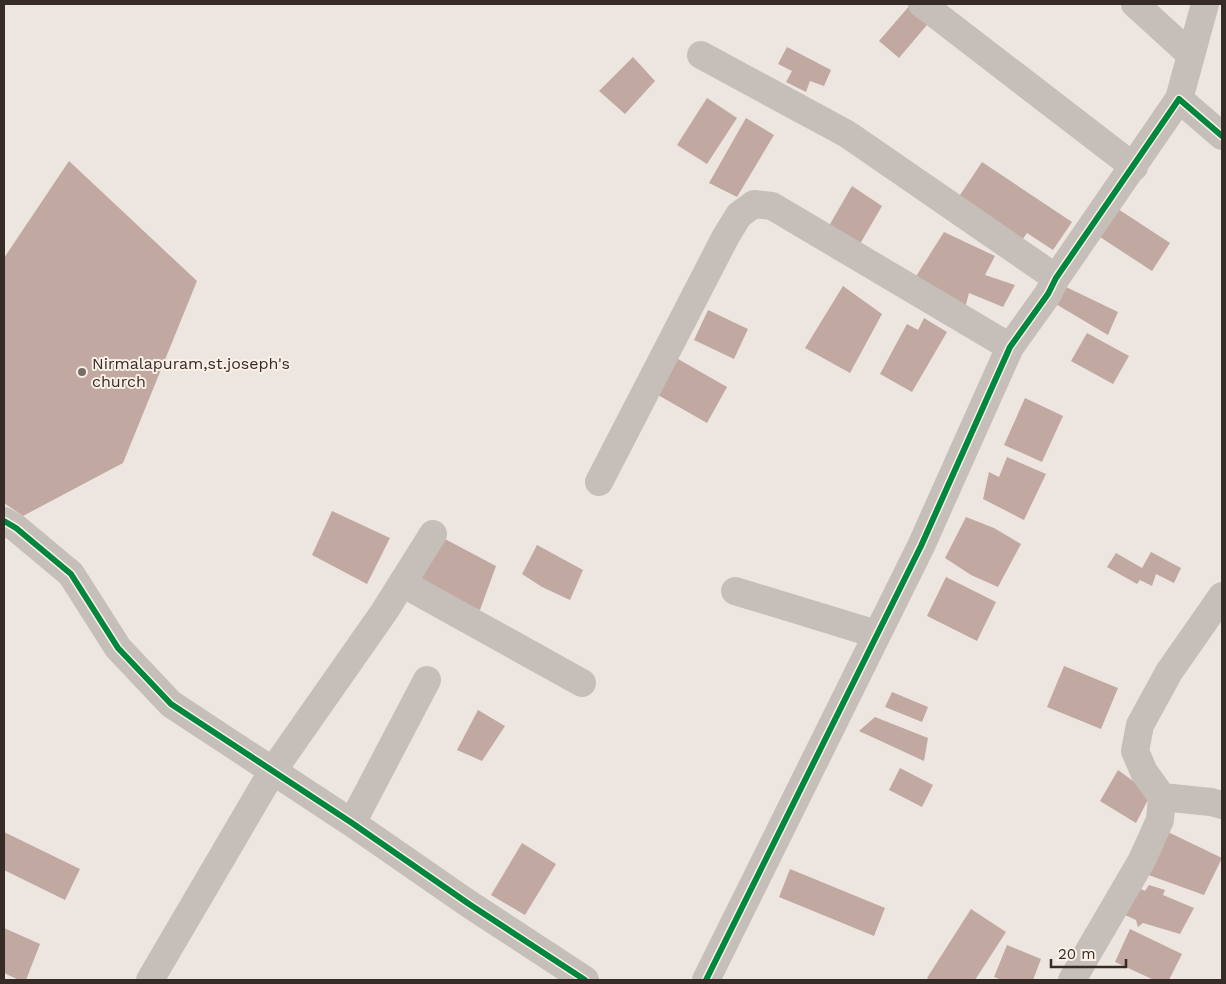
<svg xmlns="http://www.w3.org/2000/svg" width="1226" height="984" viewBox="0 0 1226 984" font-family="'Work Sans',sans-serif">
<rect width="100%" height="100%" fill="#ede6e0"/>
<path fill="#c1a8a1" d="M911,4L932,19L899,58L879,41Z
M787,47L831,70L824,86L810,81L806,92L786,82L792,71L778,64Z
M633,57L655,81L625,114L599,91Z
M707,98L737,118L707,164L677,145Z
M746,118L774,135L737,197L709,183Z
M69,161L197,281L123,463L23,516L4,503V258Z
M982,162L1072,222L1053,250L1027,233L1020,243L956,201Z
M852,186L882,206L857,249L826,231Z
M1118,209L1170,243L1152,271L1100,237Z
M944,232L995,256L985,275L1015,285L1003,307L969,293L965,308L913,281Z
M843,286L882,314L850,373L805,348Z
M1064,286L1118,312L1108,335L1054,303Z
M708,310L748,329L734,359L694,340Z
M924,318L947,332L912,392L880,374L907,324L918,330Z
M1087,333L1129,356L1113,384L1071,361Z
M678,359L727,387L707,423L658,395Z
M1025,398L1063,416L1042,462L1004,445Z
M1007,457L1046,474L1024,520L983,499L989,472L999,477Z
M332,511L390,538L367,584L312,555Z
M966,517L994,528L1021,544L998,587L971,575L945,558Z
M443,538L496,566L480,610L419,583Z
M537,545L583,570L570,600L542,587L522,574Z
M1151,552L1181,568L1174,583L1156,574L1152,586L1140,580L1137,584L1107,567L1116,553L1142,568Z
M946,577L996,602L977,641L927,616Z
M1064,666L1118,688L1101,729L1047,707Z
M892,692L928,707L922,722L885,707Z
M478,710L505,726L482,761L457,750Z
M875,717L928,738L924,761L859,731Z
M900,768L933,785L922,807L889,790Z
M1118,770L1151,794L1136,823L1100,801Z
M4,832L80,869L65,900L4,870Z
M1168,832L1222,858L1204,895L1143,873Z
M522,843L556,864L525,915L491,895Z
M790,869L885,908L874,936L779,897Z
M1149,885L1165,890L1163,895L1194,908L1180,934L1143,923L1138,927L1136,920L1123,914L1137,887L1145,891Z
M971,909L1006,932L975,980H931L927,978Z
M4,928L40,944L26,980H19L4,973Z
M1130,929L1182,954L1169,980H1154L1115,962Z
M1007,945L1041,959L1033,980H1002L994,977Z"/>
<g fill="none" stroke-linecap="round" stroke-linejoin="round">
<path stroke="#c6beb9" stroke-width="28" d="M922,4L1134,167
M1135,4L1191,55
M701,55L847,134L1056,278
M1179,99L1205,4
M599,482L726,236L739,215L754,204L772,206L1010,347
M4,521L16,528L71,574L118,648L171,704L352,823L469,904L585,980
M402,583L582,683
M735,591L876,634
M1162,797L1211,802L1222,805
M352,823L427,680
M150,980L272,772L384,612L433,534
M706,980L921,546L1010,347L1048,294L1056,278L1179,99L1222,136
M1072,980L1142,860L1160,820L1162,797L1144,772L1135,751L1140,725L1169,672L1222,596"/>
<defs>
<path id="cycleway" d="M4,521L16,528L71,574L118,648L171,704L352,823L469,904L585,980
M706,980L921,546L1010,347L1048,294L1056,278L1179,99L1222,136"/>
</defs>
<use href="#cycleway" stroke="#faf0e7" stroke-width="9"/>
<use href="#cycleway" stroke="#00873e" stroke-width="6"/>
</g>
<circle fill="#776c68" stroke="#faf0e7" stroke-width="2" cx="82" cy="372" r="5"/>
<g text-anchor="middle" stroke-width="4" stroke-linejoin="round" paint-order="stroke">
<g font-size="16" fill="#372b27" stroke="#faf0e7" text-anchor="start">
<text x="92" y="369">Nirmalapuram,st.joseph's<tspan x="92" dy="18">church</tspan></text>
</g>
</g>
<rect width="1226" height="984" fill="none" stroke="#372b27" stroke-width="10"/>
<path d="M1051 959v8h75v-8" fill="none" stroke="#372b27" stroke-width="2.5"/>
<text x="1058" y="959" font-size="15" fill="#372b27" stroke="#faf0e7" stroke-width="4" paint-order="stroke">20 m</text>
</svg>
